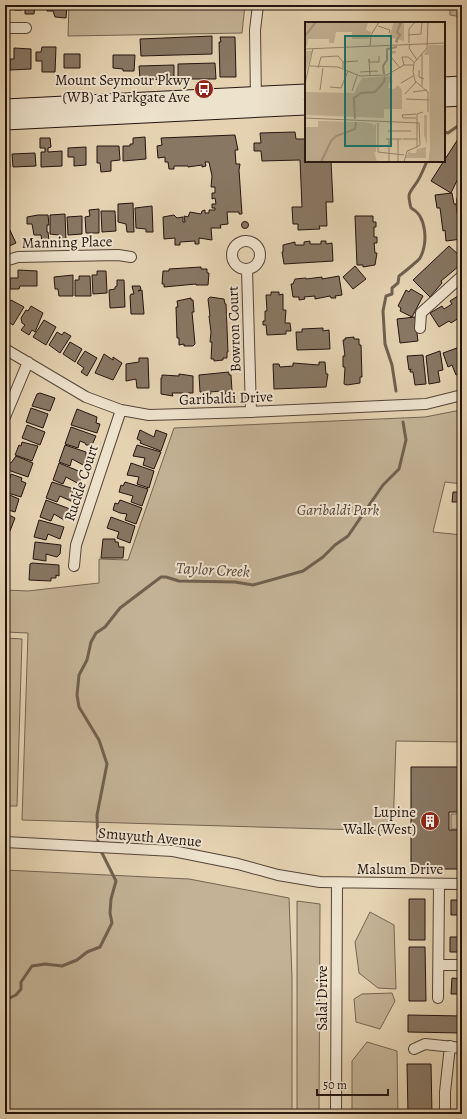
<svg xmlns="http://www.w3.org/2000/svg" width="467" height="1119" viewBox="0 0 467 1119" font-family="Alegreya,serif">
<rect width="100%" height="100%" fill="#e4d2b1"/>
<filter id="stains"><feTurbulence type="fractalNoise" baseFrequency=".005" numOctaves="4"/><feColorMatrix values="0 0 0 0 .2 0 0 0 0 .09 0 0 0 0 .02 0 0 0 .5 -.17"/></filter>
<radialGradient id="worn" r=".72"><stop offset=".6" stop-color="#630" stop-opacity="0"/><stop offset="1" stop-color="#630" stop-opacity=".3"/></radialGradient>
<path fill="#c3b295" stroke="#746452" d="M69,5H245L242,33L68,36Z
M450,5H462V17L450,15Z
M461,410L459,417L462,418V484L445,482L433,532L462,535V742L396,741L393,831L22,820L28,633L5,632V590L28,591L99,583V559L128,560L174,428L425,417Z
M5,638L22,639L17,806H5Z
M451,814H462V829H451Z
M5,870L189,879L289,898L292,977V1114H5Z
M297,901L320,904L319,1114H297Z
M370,912L394,925L396,989L378,988L359,973L355,942Z
M392,993L395,1001L380,1029L356,1022L354,999L362,994Z
M367,1042L397,1051L398,1114H352V1061Z"/>
<g fill="none" stroke-linecap="round" stroke-linejoin="round">
<path stroke="#70604f" stroke-width="3" d="M444,132L448,133L462,123
M396,391L392,365L385,344L383,311L386,296L392,294V288L398,283L399,276C402,274 419,260 420,258C428,243 427,216 411,208C407,192 409,194 417,182C421,176 424,168 427,161
M98,844L97,815L107,764L99,740L79,707L77,695L79,675L87,660L91,642L96,633L105,627L120,608L161,577H166L179,581L235,582L253,585L303,571L323,557L335,545L348,536L383,485L399,469L406,440L403,422
M5,1000L16,995L21,989V982L32,966L45,964L62,966L77,960L87,952L100,947L112,923L110,913L111,899L116,881L100,849"/>
</g>
<path fill="#887763" stroke="#24150f" d="M7,5H22V10H14L13,5Z
M25,5H44H35L34,14H25Z
M47,5H67L66,18L55,17L53,11H47Z
M212,36V54L141,56L140,39Z
M220,37H235L236,77H220L219,42H221Z
M42,47H56L55,72H42V61H36V52H41Z
M14,48L31,49V69L10,70V59H14Z
M64,54H80V68H64Z
M113,55H135L134,71H123V69L113,68Z
M215,63L216,79H178V64Z
M174,65V80L140,79L139,66Z
M295,132L296,139H306V161H331L333,202H326L327,226H319L320,229L298,230V224H293L292,207H302L300,160L262,161L261,151H254V143H261L260,133Z
M235,135L238,150H235L236,164H240L239,170L242,214H239V212H227L228,224L220,225L221,228H211L212,240L199,238V244H195V241L180,242V245H175V238L164,239L163,217L174,215L177,218L183,217V222H185L184,216L188,217L190,212L201,214L202,211L205,210V213H209V210H215V208H212V204H216L215,198L212,199V193H215V187H211L212,176L209,162H205L206,166L202,167V165L188,167V166H174V169H169L168,162H165V157L158,158L157,146L162,145L161,138Z
M145,137L146,159L123,161V146H130V144H133V138Z
M40,138H50L51,147L48,148V152L62,151V166L41,167V152H45V148H40Z
M458,139L462,141V170L451,193L431,181Z
M97,146H119L120,160L111,161V171L101,172L100,163H97Z
M86,147V165L74,166V157H68V148Z
M35,153L36,166L13,167L12,154Z
M5,154H9L10,167H5Z
M452,193L454,204H456L459,227H462V239L446,241L445,230L443,231L440,208H437L435,195Z
M133,203L134,232H127L126,224L118,222V204Z
M152,206L153,232H146V229L136,228L135,208Z
M99,209V233H86L85,217L90,216L89,210Z
M101,211H115L116,231L102,232Z
M65,214L66,241H59V235L50,234V215Z
M38,215H48L49,225H47V232H48L49,241L42,242L41,235H34L32,224H27V217Z
M82,216V234L68,235L67,217Z
M355,216H373V222H376V227H374V237H377V243H374L375,253H377L375,265L363,267V265H357Z
M241.5 225a3.5 3.5 0 1 1 7 0a3.5 3.5 0 1 1-7 0Z
M8,226L16,243L5,248V227Z
M310,241V244H321V241H326V244L332,243L333,261L284,264L282,252H283V245L295,242V245H304V242Z
M449,246L460,256L462,266L460,268L459,266L441,281L442,283L430,297L413,280Z
M355,266L366,279L353,289L343,277Z
M201,267V269H207V273H209L208,285H196V284L164,287V284H162L163,271H169V269Z
M18,270L37,271V286H20L19,289H10V278H18Z
M97,271H106L107,293L93,294L92,275H97Z
M73,275V296H59L58,289H55L54,277Z
M79,276H90L91,296H75V280H79Z
M339,276L342,295L335,296L336,298H331L330,296L315,299V296L304,297L305,299L299,300V297H293L291,284H293L295,279L306,278V279L322,277V279Z
M117,280H124L125,307L110,308L109,290L115,289V287L117,286Z
M132,286H140L141,289L138,291L142,290L144,314H131L130,296L131,294H134Z
M411,289L423,296L412,317L400,311L401,308L398,306L406,290L409,292Z
M271,292H279V295L283,294V310H286L285,323H290L291,331H286V334L267,335L266,325H263V321H265V311H267L266,295H271Z
M461,294L462,313L460,314L462,316L451,323L449,321L439,327L430,313L442,306L444,309L452,304L450,301Z
M210,297L224,299L225,304H226L228,352H227V358H223V360L214,361V359H211L212,342H210L211,332L209,316H210L208,299Z
M191,298V300H193L194,312H192L195,344L193,346H184V344L179,345V338H177L176,307H178L177,301Z
M11,300L24,307L13,325L5,320V309Z
M31,306L43,313L35,332L32,330L29,335L21,330L25,325L22,323L21,318L26,310L28,311Z
M415,317L418,341L400,343L397,319Z
M44,320L56,327L46,345L33,337Z
M323,328V331L329,330L330,349L297,350L296,332H302V329Z
M57,332L62,335L64,332L71,336L60,353L49,345Z
M354,337V339H359V345H361L362,377H360V383L347,385L344,384L345,367H343V356H345L343,340H345V338Z
M70,342L82,349L75,362L63,354Z
M457,348L462,361V373L456,375L452,365L448,367L443,353Z
M85,351L97,358L87,376L81,372L84,368L77,363Z
M440,351L443,370L438,371L440,382L429,384L426,356Z
M104,354L113,360V357L122,363L113,380L95,373Z
M423,355L426,384L415,385L413,372H410L411,369L409,370L407,356Z
M139,358H148L149,388H137L136,379L126,381V364L139,362Z
M319,362H325L326,374H328L326,387L274,389L273,364H279L280,367L293,366V363L319,365Z
M229,372V375H231L232,391H226V394H221V391L210,392L211,394L205,395V392H200L199,375Z
M179,374L193,376V393H188V396H183V393H172L173,396L161,394V378H162V375L179,376Z
M40,393L55,398L50,411L32,406L37,394Z
M31,408L48,414L43,428L26,422Z
M77,409L97,417L96,423L100,424L97,433L71,425Z
M27,425L45,432L40,445L22,438Z
M71,427L96,436L92,445H86L85,443L80,441L78,448L65,444Z
M140,430L154,437L156,430L167,434L161,451L140,443L141,441L137,439Z
M22,442L38,446L32,461L15,455L19,445L21,446Z
M65,445L86,452V458L88,459L85,466L72,459L70,466L59,462Z
M137,445L161,452L154,469L143,465L145,458L133,456Z
M16,456L33,463L28,477L5,469V462L11,463Z
M59,463L81,472L80,475L82,476L79,484L66,477L63,484L53,480Z
M131,463L154,471L149,488L137,484L139,477L127,475Z
M11,474L22,478L21,481L26,483L21,497L5,492V481H9Z
M52,482L74,489L72,493L76,495L73,502L60,496L57,502L46,498Z
M125,482L148,489L142,506L131,502L133,496L119,492L121,485L123,486Z
M453,492H462V502H452Z
M5,493L19,499L15,512L5,509Z
M46,500L70,509L64,520L54,514L51,521L40,517Z
M120,500L142,508L136,524L125,520L127,514L120,513L113,510L115,503L118,504Z
M5,513L15,518L10,531L5,529Z
M111,517L135,526L130,543L117,538L119,532L107,528Z
M39,520L64,527L60,539L48,534L46,540L34,537Z
M103,539H115V542H118L119,547H124L123,558H101Z
M35,542L61,545L60,554L57,557L46,554V561L33,559Z
M32,563L59,565V576L56,575V578H51V581L29,580L30,564Z
M411,767H462V812H449V830H462V869H411Z
M409,899H425V940H409Z
M451,900H462V915H451Z
M450,937H462V952H450Z
M409,947H425L426,1001H409Z
M452,978L462,979V994H451Z
M408,1015L462,1016V1033L408,1032Z
M458,1059H462V1114H459Z
M407,1064H431L432,1114H408Z"/>
<g fill="none" stroke-linecap="round" stroke-linejoin="round">
<defs>
<path id="minor" d="M5,28H26
M256,101L255,30L258,5
M462,200V207
M232 255a14 14 0 1 1 28 0a14 14 0 1 1-28 0Z
M5,261L18,257L118,255L131,257
M247,269L251,412
M420,328L421,313L462,276
M5,349L86,397L121,410L149,415L251,412L426,404L462,395
M5,417L28,362
M74,566L76,545L121,410
M5,842L173,851L238,864L278,875L320,882L462,884
M439,965H462
M438,998L439,884
M414,1049L425,1044L462,1048
M336,1114L337,883
M445,1114V1092L450,1046"/>
<path id="secondary" d="M444,85L462,84
M444,99L462,98
M5,107L306,92
M5,122L306,107"/>
</defs>
<use href="#minor" stroke="#544438" stroke-width="12"/>
<use href="#secondary" stroke="#24150f" stroke-width="17"/>
<use href="#minor" stroke="#ede2cc" stroke-width="10"/>
<use href="#secondary" stroke="#ede2cc" stroke-width="15"/>
</g>
<defs>
<symbol id="bus-disc" viewBox="-11 -11 22 22"><circle r="9.5" fill="#8f2418" stroke="#ede2cc"/><path d="M-5-6H5V4H4V6H2V4H-2V6H-4V4H-5ZM-3.5-4V0h7V-4ZM-3.5 1.2v1.5H-2V1.2ZM2 1.2v1.5H3.5V1.2Z" fill="#fff"/></symbol>
<symbol id="building-disc" viewBox="-11 -11 22 22"><circle r="9.5" fill="#8f2418" stroke="#ede2cc"/><path d="M-4-6H4V6H1V3H-1V6H-4ZM-2.5-4.3h1.7v1.8h-1.7ZM.8-4.3h1.7v1.8H.8ZM-2.5-1h1.7V.8h-1.7ZM.8-1h1.7V.8H.8Z" fill="#fff"/></symbol>
</defs>
<g fill-rule="evenodd">
<use href="#bus-disc" x="193" y="78" width="22" height="22"/>
<use href="#building-disc" x="419" y="810" width="22" height="22"/>
</g>
<g text-anchor="middle" stroke-width="4" stroke-linejoin="round" paint-order="stroke">
<g font-size="15" fill="#24150f" stroke="#ede2cc" text-anchor="end">
<text x="190" y="85">Mount Seymour Pkwy<tspan x="190" dy="17">(WB) at Parkgate Ave</tspan></text>
<text x="416" y="817">Lupine<tspan x="416" dy="17">Walk (West)</tspan></text>
</g>
<g font-size="15" fill="#24150f" stroke="#ede2cc">
<text transform="translate(67 242) rotate(-1)" y="5">Manning Place</text>
<text transform="translate(234 329) rotate(-92)" y="5">Bowron Court</text>
<text transform="translate(226 398) rotate(-2)" y="5">Garibaldi Drive</text>
<text transform="translate(81 483) rotate(-72)" y="5">Ruckle Court</text>
<text transform="translate(150 837) rotate(5)" y="5">Smuyuth Avenue</text>
<text x="400" y="874">Malsum Drive</text>
<text transform="translate(322 998) rotate(-90)" y="5">Salal Drive</text>
</g>
<g font-size="15" font-style="italic" fill="#544437" stroke="#ede2cc">
<text x="338" y="515">Garibaldi Park</text>
</g>
<g font-size="16" font-style="italic" fill="#57473a" stroke="#ede2cc">
<text transform="translate(213 569) rotate(3)" y="6">Taylor Creek</text>
</g>
</g>
<g transform="translate(305 22)">
<rect width="140" height="140" fill="#e4d2b1"/>
<path d="M0,0H63L61,8L66,10L64,17H47V10H31L29,21H24V17H3L2,24H0ZM89,0H99V19L84,15ZM124,23H140V140H123L125,127L124,33H119L124,23V28ZM0,29H7L0,54ZM85,54L88,60L84,61L83,66L89,67L93,63L97,68V87H79V96L0,93L1,70L49,71L57,56ZM119,93H122V123L119,113ZM13,99L59,100L68,102L69,107V102L71,103V131L69,129L72,140H0L1,105H13ZM121,125V136H100L105,128V131H111L112,127Z" fill="#c3b295"/>
<path fill="none" stroke="#a3927a" stroke-width="2" d="M0,14L11,0M93,20L91,19L95,13L92,10L96,0M79,52L78,44L82,38V27L92,25M50,97L49,76L56,71L70,70L79,60L80,55M16,140L26,119L31,114L50,107L51,100"/>
<path fill="none" stroke="#978670" stroke-width="1" d="M123,0L122,26L109,41L108,49L110,59L123,70V90M73,4L85,8L84,11M103,13L116,12L117,0M104,21V7L110,0M105,22L104,26L112,38M65,24L66,13L74,0M0,27L140,21M91,30H87L86,35L95,46M38,40L53,39M64,40V37L65,54M65,40H74V34M99,43L97,35H103L109,40M5,44L33,45L55,54L82,53L99,43H108M13,46L16,35L33,34L38,40V46M114,48V55L119,57M55,50L73,49M96,61L108,54M0,62L8,26M117,64V32M25,65L36,66L43,49M15,68L18,46M47,69L52,54M108,70L122,68M100,72L111,60M101,77L124,78M0,96L114,101L115,123L112,125M111,96H98L97,93L111,92M73,101V130L99,133M83,109H106M81,117H97M93,117V140M98,117H112M112,125V92L118,90M84,140V117M99,140L102,129L112,125"/>
<path fill="#0f766e" fill-opacity="0.15" stroke="#0f766e" stroke-width="2" d="M40,14H86V124H40Z"/>
<rect width="140" height="140" fill="none" stroke="#24150f" stroke-width="2"/>
</g>
<rect width="467" height="1119" fill="none" stroke="#e4d2b1" stroke-width="20"/>
<rect x="6" y="6" width="455" height="1107" fill="none" stroke="#24150f" stroke-width="2"/>
<rect x="10" y="10" width="447" height="1099" fill="none" stroke="#24150f"/>
<path d="M317 1089v6h71v-6" fill="none" stroke="#24150f" stroke-width="2"/>
<text x="323" y="1089" font-size="12" fill="#24150f" stroke="#ede2cc" stroke-width="3" paint-order="stroke">50 m</text>
<rect width="100%" height="100%" filter="url(#stains)"/>
<rect width="100%" height="100%" fill="url(#worn)"/>
</svg>
